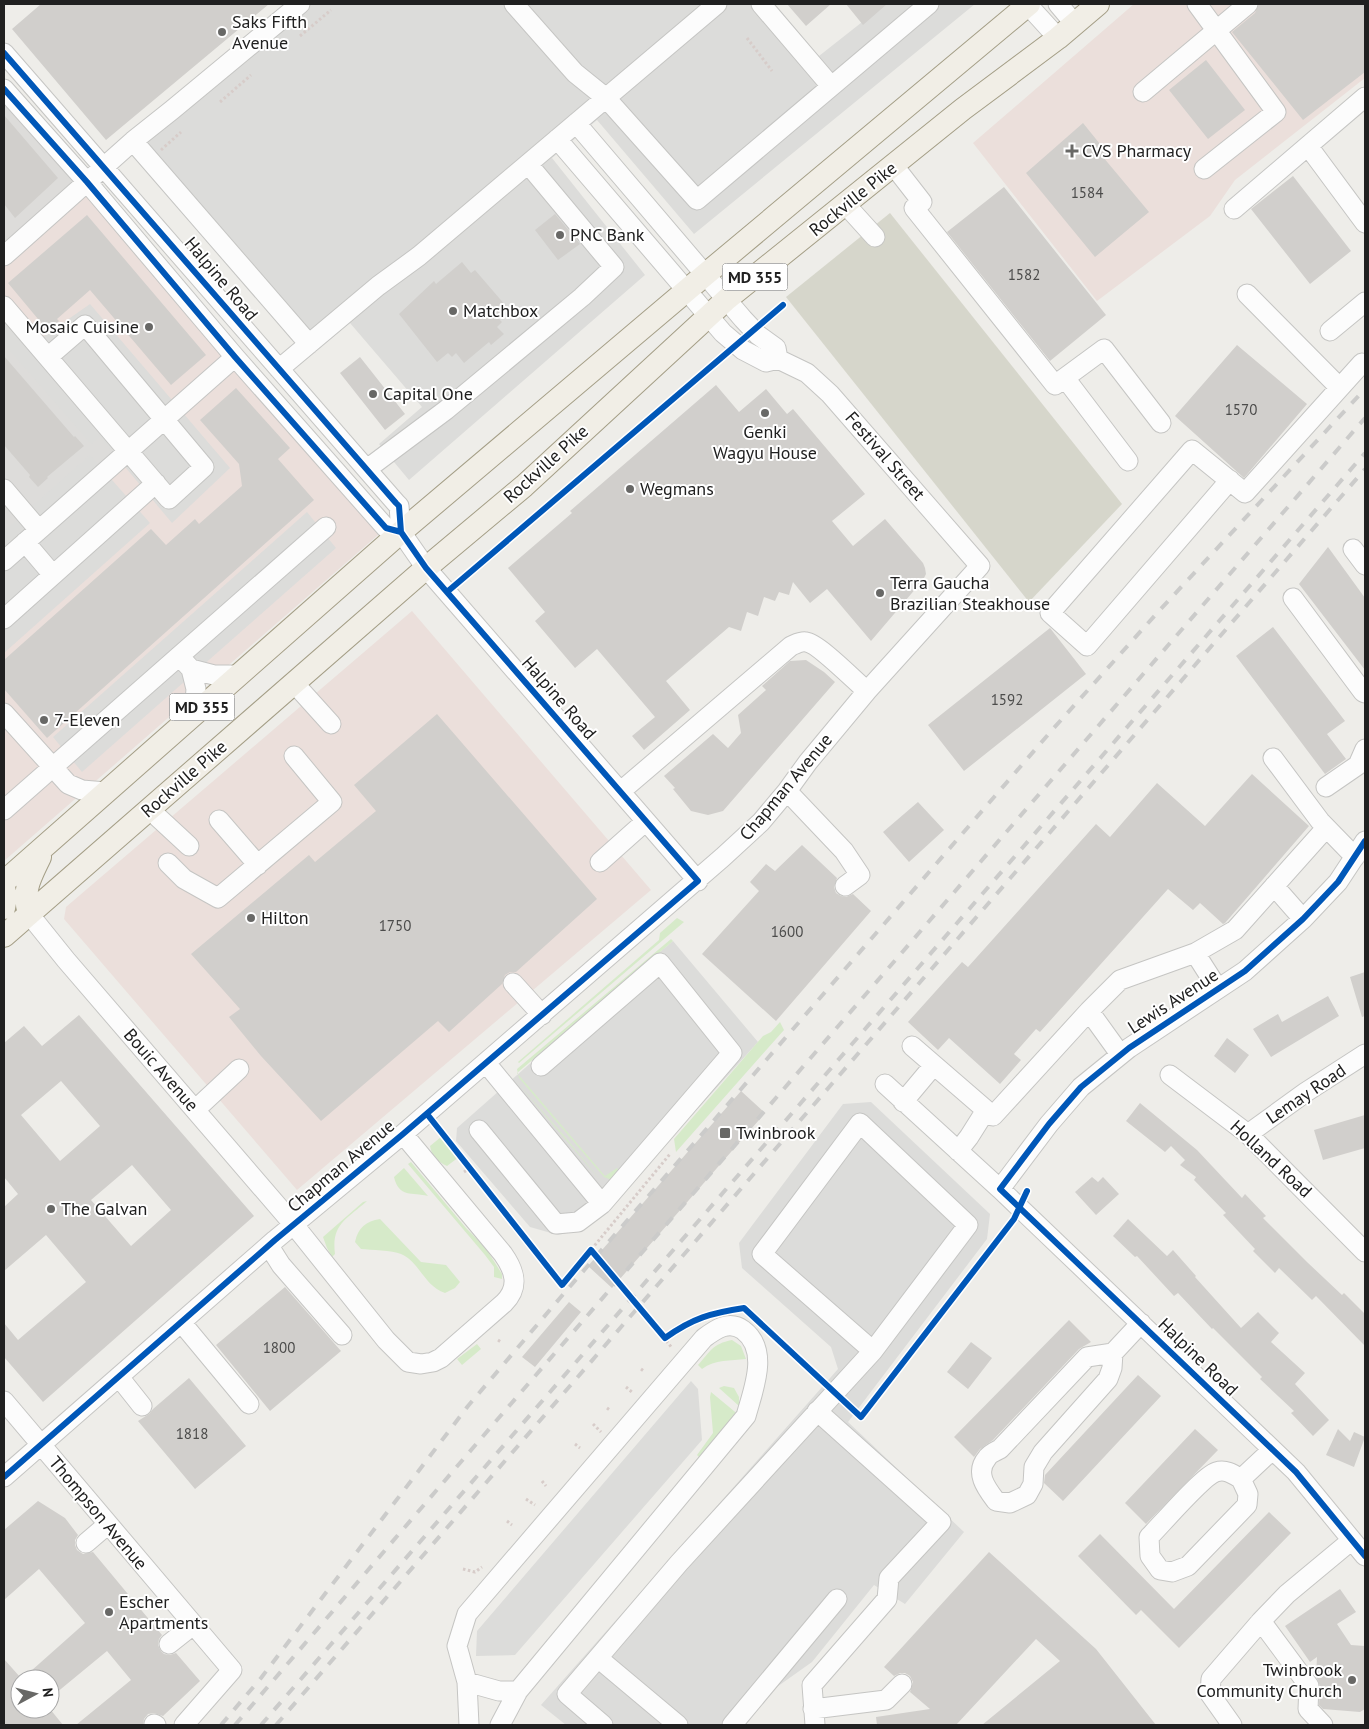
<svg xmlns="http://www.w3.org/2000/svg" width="1369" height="1729" viewBox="0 0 1369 1729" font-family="'PT Sans',sans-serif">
<rect width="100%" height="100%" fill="#eeede9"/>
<path fill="#dddcda" d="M4,89L87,182L4,256Z
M4,306L128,450L4,561Z"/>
<path fill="#ebdfdb" d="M1134,4H1365V78L1235,180L1210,216L1097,301L973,143Z
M87,182L386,528L4,861V561L127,450L4,306V256Z
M412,611L651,890L297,1190L64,919L66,907Z"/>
<path fill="#dcdcda" d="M285,4H775L819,56L885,4H975L694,234L597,120L552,158L645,275L409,480L379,444L422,407L350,323L310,353L127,135Z
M4,296L40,339L90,304L230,468L172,523L100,437L91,444L4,344Z
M90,455L150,523L4,653V531Z
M307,512L336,548L82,772L53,737Z
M673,941L758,1042L598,1219L580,1230L558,1235L530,1227L456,1141L457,1128L601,1001Z
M871,1102L990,1214L987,1239L848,1422L964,1532L905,1604L874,1585L812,1662L743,1711L732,1725H566L541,1705L838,1369L831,1347L742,1268L739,1243L843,1104Z
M691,1381L698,1389L702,1440L515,1655L476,1656L477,1631Z"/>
<path fill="#d6d6cb" d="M890,213L1122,504L1029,602L786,297Z"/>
<path fill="#d6eac9" d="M677,918L684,922L519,1063L518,1062L659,940L660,933Z
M671,939L673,941L653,958L517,1073L605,1176L617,1168L618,1169L612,1180L604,1177L519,1078L517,1069Z
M780,1022L784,1030L676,1152L674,1139L763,1036L771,1032Z
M515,1080L566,1138L601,1181Z
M441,1137L459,1157L447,1166C437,1161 432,1157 430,1146Z
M411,1162L466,1228L485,1247L502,1274V1279L494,1277V1267L485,1255L408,1164Z
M404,1168L428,1196C412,1192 399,1198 394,1177Z
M367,1201C347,1219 331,1224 335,1254L332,1257L327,1248L323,1237L363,1202Z
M380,1219L421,1262L446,1265L460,1282L455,1288L445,1293C424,1286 419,1261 401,1254C392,1250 371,1250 361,1249L355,1242C358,1228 366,1221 380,1219Z
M732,1340L741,1346L746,1359C731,1361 715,1359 702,1369L698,1365C711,1351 712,1344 732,1340Z
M477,1344L481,1349L462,1365L457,1359Z
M724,1386L734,1388L739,1397V1406L719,1388Z
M711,1392L740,1416L701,1459L697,1455L713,1433L710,1397Z"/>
<path fill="#d1cfcc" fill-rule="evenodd" d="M41,4H269L106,140L12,29Z
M787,4H831L806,26Z
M846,4H887L863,25Z
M1259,4H1365V72L1303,120L1232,32L1255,13Z
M1206,60L1245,110L1208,139L1169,90Z
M4,115L58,178L15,218L4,204Z
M1083,123L1108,154L1103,157L1149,212L1095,257L1026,173Z
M1293,176L1351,251L1310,284L1251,209Z
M1004,187L1106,315L1050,361L947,232Z
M555,214L580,244L558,260L535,230Z
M87,215L206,355L171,385L90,290L57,319L59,321L48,331L8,283Z
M462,262L471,273L475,270L506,306L502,309L506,314L499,319L502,322L497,327L504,334L491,345L489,342L464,363L456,353L452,357L448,353L437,362L399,314L434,281L436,284Z
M1237,345L1307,404L1244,478L1175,416Z
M4,356L74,437L75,436L84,446L47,477L48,478L38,487L29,477L30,475L4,445Z
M360,357L405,414L385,430L340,373Z
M716,385L739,412L766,389L787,414L793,409L865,494L832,521L853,546L885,519L923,563L925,568L926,574L923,580L871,641L827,589L810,603L793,582L789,595L779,592L775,601L764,597L758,616L747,612L741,631L729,627L666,681L690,710L644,750L632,736L655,717L597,649L575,668L535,621L545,612L508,568L572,513L570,511Z
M236,388L290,448L278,459L314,500L47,738L4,689V660L151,529L166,545L195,519L199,524L242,486L239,464L200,420Z
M1328,547L1365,598V670L1299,584Z
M1273,627L1345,721L1327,734L1346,759L1325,774L1236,656Z
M1050,628L1086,674L964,771L928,725Z
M806,660L824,672L835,682L723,811L708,815L691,811L673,789L675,788L664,776L713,734L728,748L741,733L738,715L766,690L762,686L790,661Z
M437,714L597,899L516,972H510L505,975L502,984L449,1032L438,1021L321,1121L261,1056L229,1017L240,1009L191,954L309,855L315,862L376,811L354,785Z
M1252,774L1309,826L1225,923L1223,924L1200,903L1193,910L1168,889L1040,1032L1036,1029L1014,1054L1021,1060L1000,1084L949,1038L938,1050L908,1022L962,962L968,967L1096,824L1110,837L1157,783L1205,826Z
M918,802L944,830L909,862L883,832Z
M802,845L837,878L834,887L836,893L841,896L846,897L853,894L871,911L776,1021L702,954L759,891L750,882L766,864L775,871Z
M1365,972V1016L1362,1017L1350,977Z
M1328,996L1339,1016L1271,1057L1253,1029L1278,1014L1282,1022Z
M79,1015L254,1216L43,1402L4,1357V1323L18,1340L86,1282L46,1235L4,1271V1207L18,1194L4,1177V1043L24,1026L42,1046ZM61,1081L100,1126L60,1161L21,1115ZM132,1165L171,1210L131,1246L91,1200Z
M1227,1038L1249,1055L1235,1073L1214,1056Z
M741,1091L765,1113L612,1288L588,1266Z
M1140,1103L1197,1150L1242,1198L1245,1194L1266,1216L1263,1218L1307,1262L1342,1295L1344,1293L1365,1314V1346L1316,1296L1312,1300L1279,1268L1275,1273L1253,1251L1255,1249L1223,1215L1226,1213L1194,1180L1196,1177L1180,1165L1185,1160L1171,1146L1165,1152L1126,1121Z
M1365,1115V1148L1323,1160L1314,1130Z
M1092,1177L1098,1182L1103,1177L1119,1194L1096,1215L1075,1192Z
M1128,1219L1167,1256L1173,1250L1196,1276L1195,1277L1241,1328L1258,1312L1279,1333L1271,1342L1305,1373L1295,1384L1329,1420L1313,1436L1291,1413L1294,1411L1260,1379L1262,1377L1213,1328L1212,1329L1178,1293L1174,1296L1137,1256L1135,1257L1113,1236Z
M285,1287L341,1351L270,1411L216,1345Z
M569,1302L581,1312L535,1367L522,1357Z
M1069,1320L1091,1342L1079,1349L993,1440L980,1449L974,1457L954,1437Z
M971,1342L992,1358L968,1389L947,1372Z
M1138,1375L1161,1396L1063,1501L1044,1483L1045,1475Z
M189,1378L246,1446L195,1489L138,1421L149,1414L153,1409Z
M1195,1429L1218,1450L1146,1524L1125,1503Z
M1338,1429L1350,1441L1354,1432L1365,1437L1354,1467L1326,1455Z
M38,1501L65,1518L78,1535L75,1540V1545L77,1550L83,1554L93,1552L162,1635L159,1639L158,1645L161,1651L164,1654L170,1655L176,1653L200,1681L163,1716L154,1713L148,1714L144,1719L143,1725H76L131,1680L107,1651L50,1698V1679H22L85,1623L39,1569L4,1600V1530Z
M1269,1512L1291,1533L1179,1648L1141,1610L1136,1615L1078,1556L1100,1534L1174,1609Z
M989,1552L1096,1649L1156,1725H982L1060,1661L1036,1639L956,1725H877L876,1717L930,1709L910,1692L913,1682L910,1676L905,1673H900L894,1676L884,1667Z
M1340,1589L1356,1612L1337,1624L1351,1645L1365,1646V1709L1360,1712L1323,1709L1319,1705L1320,1686L1316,1676L1317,1657L1310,1662L1285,1626Z
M4,1659L20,1677V1709H50L63,1725H4Z"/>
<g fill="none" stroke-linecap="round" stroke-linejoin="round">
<defs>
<path id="minor" d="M514,4L575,73L606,98L697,200L929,4
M761,4L831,86
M1027,4L1058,38
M1058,4L1074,23
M1197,4L1276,112L1204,169
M4,53L396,503L399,506L401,532L426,568L698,881
M4,89L87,182L235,357L386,528L401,532
M1143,92L1248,4
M576,123L743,319L758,335L776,348L778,359
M133,141L309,344
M1308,146L1365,223
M894,166L922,202
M846,205L875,237
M914,208L1055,385L1104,349L1161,423
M1234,209L1365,97
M4,256L133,141L172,110L300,4
M1247,294L1339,387
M4,306C59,370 114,434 169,499L204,467L85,325L48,357
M1330,331L1365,302
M279,369L378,286L419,256L717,4
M1065,378L1128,461
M367,469L446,410L582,297L614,267L528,164
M1230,480L1087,646L1050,613L1192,450L1245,493L1362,363
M4,489L39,530
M25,542L53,575
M1353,549L1365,565
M4,561L235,357
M1293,598L1363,692L1365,693
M4,619L156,483
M179,656L191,669L196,689L194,714
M191,669L214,675H238
M294,683L331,724
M4,713L68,784L82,790L106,792
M1273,758L1320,821L1355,857
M1326,787L1358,765L1365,749
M621,791L791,646C796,644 801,641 806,642C818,643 856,682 867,691
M787,791L844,851L860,875L845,886
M149,809L189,846
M4,810L326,527
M219,820L258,865
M600,862L646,821
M168,863L184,879L218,898L332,802L294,756
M1274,886L1303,919
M29,914L66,960L294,1225L386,1340L408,1362L421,1364L433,1362L441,1358L504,1303C520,1287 515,1271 503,1254L403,1134
M513,983L542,1015
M1218,989L1195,953L1235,930L1326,828
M912,1046L993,1116L1089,1011
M1120,1054L1089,1011L1120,980L1195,953
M486,1063L602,1204
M1170,1075L1248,1134L1365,1252
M885,1084L1000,1189L1296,1472L1365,1556
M903,1102L934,1065
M195,1110L239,1069
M479,1130L556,1224L578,1222L602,1204L732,1053L660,963L541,1066
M1248,1134L1306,1092L1365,1054
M958,1151L969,1137L986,1110
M1000,1189L1049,1124L1081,1087L1129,1048L1245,971L1303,919L1338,882L1365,841
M269,1246L281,1265L342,1335
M181,1322L249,1404
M1113,1353L1112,1368L1108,1379L1043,1452L1034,1467L1033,1484L1027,1495L1010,1503L996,1501C987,1489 974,1473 987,1458C989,1454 996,1451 1000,1449L1087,1357L1113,1353L1141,1323
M119,1377L142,1406
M4,1401L232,1670L184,1725
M4,1477L275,1240L403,1134L723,857L761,822L787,791L808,762L867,691L980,566L830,394L807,373L778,359L766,362L743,350L723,333L557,139
M1241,1479L1248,1494L1247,1505L1188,1566L1172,1572L1160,1570L1150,1556L1149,1537C1161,1525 1203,1476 1216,1472C1226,1469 1233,1474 1241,1479L1272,1450
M86,1543L107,1525
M1261,1621L1309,1686L1308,1709L1323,1725
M169,1644L193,1625
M598,1658L678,1725
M467,1682L499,1691H518
M813,1709L886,1700L902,1684
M154,1724L156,1725
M469,1725L467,1682L457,1646L467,1614L704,1338C716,1329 729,1320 743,1330C770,1350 753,1390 746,1416L518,1691L500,1725
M603,1725L567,1694L679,1563L873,1351L968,1225L860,1123L762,1254L873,1351
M732,1725L837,1599
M815,1725L812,1685L887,1599L889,1578L941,1522L817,1411
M1232,1725L1210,1694L1211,1679L1261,1621L1287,1594L1352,1540"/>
<path id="major" d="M4,882L401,532L706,274L1029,4
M4,888L6,897L4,908
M29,914C22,890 30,878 40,857
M4,936L426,568L524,486L727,299L963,109L1058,38L1098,4"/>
</defs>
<use href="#minor" stroke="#c5c5c3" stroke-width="21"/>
<use href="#major" stroke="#a49e86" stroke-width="24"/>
<path stroke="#d7ccc9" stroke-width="3" stroke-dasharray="2.5 2.5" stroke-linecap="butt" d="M300,36L331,10
M747,38L772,71
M220,102L251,75
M161,150L181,132
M442,1133L562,1285L670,1154
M464,1172L470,1168
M651,1321L672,1348
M498,1340L501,1342
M641,1369L645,1372
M626,1387L633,1393
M607,1408L611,1411
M593,1424L601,1432
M575,1444L580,1448
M542,1481L546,1486
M526,1499L535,1505
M507,1521L512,1525
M463,1569L475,1572L482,1567"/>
<use href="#minor" stroke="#fcfcfc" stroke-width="19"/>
<use href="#major" stroke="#f1eee6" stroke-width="22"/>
<path stroke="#cbcbca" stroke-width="4" stroke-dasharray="10 10" stroke-linecap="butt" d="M221,1725L261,1678L468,1406L560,1298L1053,729L1158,612L1365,389
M235,1725L490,1428L1365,418
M261,1725L1365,453
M276,1725L1365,469"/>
<defs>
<path id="cycleway" d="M4,53L396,503L399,506L401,532L426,568L698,881L403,1134L275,1240L4,1477
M4,89L87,182L235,357L386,528L401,532
M447,592L783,305
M1365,841L1338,882L1303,919L1245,971L1129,1048L1081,1087L1049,1124L1000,1189L1296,1472L1365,1556
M427,1114L562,1285L591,1250L665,1338C693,1318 711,1313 744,1308L861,1417L1014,1219L1027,1191"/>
</defs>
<use href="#cycleway" stroke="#fff" stroke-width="9"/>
<use href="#cycleway" stroke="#0057b8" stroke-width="6"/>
</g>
<g fill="#686866" stroke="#fff" stroke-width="2">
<circle cx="222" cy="32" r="5"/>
<path d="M1069.5 143.5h5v5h5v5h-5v5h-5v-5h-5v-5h5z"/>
<circle cx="560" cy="235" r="5"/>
<circle cx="453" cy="311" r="5"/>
<circle cx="149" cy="327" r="5"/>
<circle cx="373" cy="394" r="5"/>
<circle cx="765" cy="413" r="5"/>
<circle cx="630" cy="489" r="5"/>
<circle cx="880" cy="593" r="5"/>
<circle cx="44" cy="720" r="5"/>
<circle cx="251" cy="918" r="5"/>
<rect x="719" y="1127" width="12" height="12" rx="2.5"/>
<circle cx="51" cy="1209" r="5"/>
<circle cx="109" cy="1612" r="5"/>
<circle cx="1352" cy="1680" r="5"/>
</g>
<g text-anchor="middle" stroke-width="4" stroke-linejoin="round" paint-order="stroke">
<g font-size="15" fill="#4c4c4b">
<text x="1087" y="198">1584</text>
<text x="1024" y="280">1582</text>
<text x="1241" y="415">1570</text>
<text x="1007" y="705">1592</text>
<text x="395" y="931">1750</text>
<text x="787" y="937">1600</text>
<text x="279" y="1353">1800</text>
<text x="192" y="1439">1818</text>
</g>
<g fill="#fff" stroke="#636363" stroke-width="1">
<rect x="722.5" y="263.5" width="65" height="27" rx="4"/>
<rect x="169.5" y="693.5" width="65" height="27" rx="4"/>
</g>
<g font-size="16" font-weight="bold" fill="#202020">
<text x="755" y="283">MD 355</text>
<text x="202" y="713">MD 355</text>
</g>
<g font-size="18" fill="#202020" stroke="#fff" text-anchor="start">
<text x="232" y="28">Saks Fifth<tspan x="232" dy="21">Avenue</tspan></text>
<text x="1082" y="157">CVS Pharmacy</text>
<text x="570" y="241">PNC Bank</text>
<text x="463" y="317">Matchbox</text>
<text x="139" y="333" text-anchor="end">Mosaic Cuisine</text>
<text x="383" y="400">Capital One</text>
<text x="765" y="438" text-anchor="middle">Genki<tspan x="765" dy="21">Wagyu House</tspan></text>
<text x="640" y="495">Wegmans</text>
<text x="890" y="589">Terra Gaucha<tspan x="890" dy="21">Brazilian Steakhouse</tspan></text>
<text x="54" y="726">7-Eleven</text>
<text x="261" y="924">Hilton</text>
<text x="736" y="1139">Twinbrook</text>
<text x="61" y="1215">The Galvan</text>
<text x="119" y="1608">Escher<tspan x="119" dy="21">Apartments</tspan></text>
<text x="1342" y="1676" text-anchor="end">Twinbrook<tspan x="1342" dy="21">Community Church</tspan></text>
</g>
<g font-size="18" fill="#202020" stroke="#fff">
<text transform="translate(853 199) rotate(-39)" y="6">Rockville Pike</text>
<text transform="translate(221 279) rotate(50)" y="6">Halpine Road</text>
<text transform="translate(885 456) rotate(49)" y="6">Festival Street</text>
<text transform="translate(546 464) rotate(-42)" y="6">Rockville Pike</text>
<text transform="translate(559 698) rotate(49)" y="6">Halpine Road</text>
<text transform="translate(184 779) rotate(-41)" y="6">Rockville Pike</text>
<text transform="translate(786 787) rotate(-50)" y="6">Chapman Avenue</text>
<text transform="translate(1173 1001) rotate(-33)" y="6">Lewis Avenue</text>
<text transform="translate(161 1070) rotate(49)" y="6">Bouic Avenue</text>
<text transform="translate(1306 1094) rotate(-34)" y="6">Lemay Road</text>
<text transform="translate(1271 1159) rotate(43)" y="6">Holland Road</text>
<text transform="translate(341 1166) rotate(-40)" y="6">Chapman Avenue</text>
<text transform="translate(1198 1357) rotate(44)" y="6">Halpine Road</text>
<text transform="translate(98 1513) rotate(50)" y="6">Thompson Avenue</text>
</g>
</g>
<rect width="1369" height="1729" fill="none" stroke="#202020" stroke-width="10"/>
<g transform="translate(35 1694) rotate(83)"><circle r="24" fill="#ffffff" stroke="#a6a6a6"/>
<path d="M0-4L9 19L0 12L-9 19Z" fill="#686866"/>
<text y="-8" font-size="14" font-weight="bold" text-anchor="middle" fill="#202020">N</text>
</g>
</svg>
